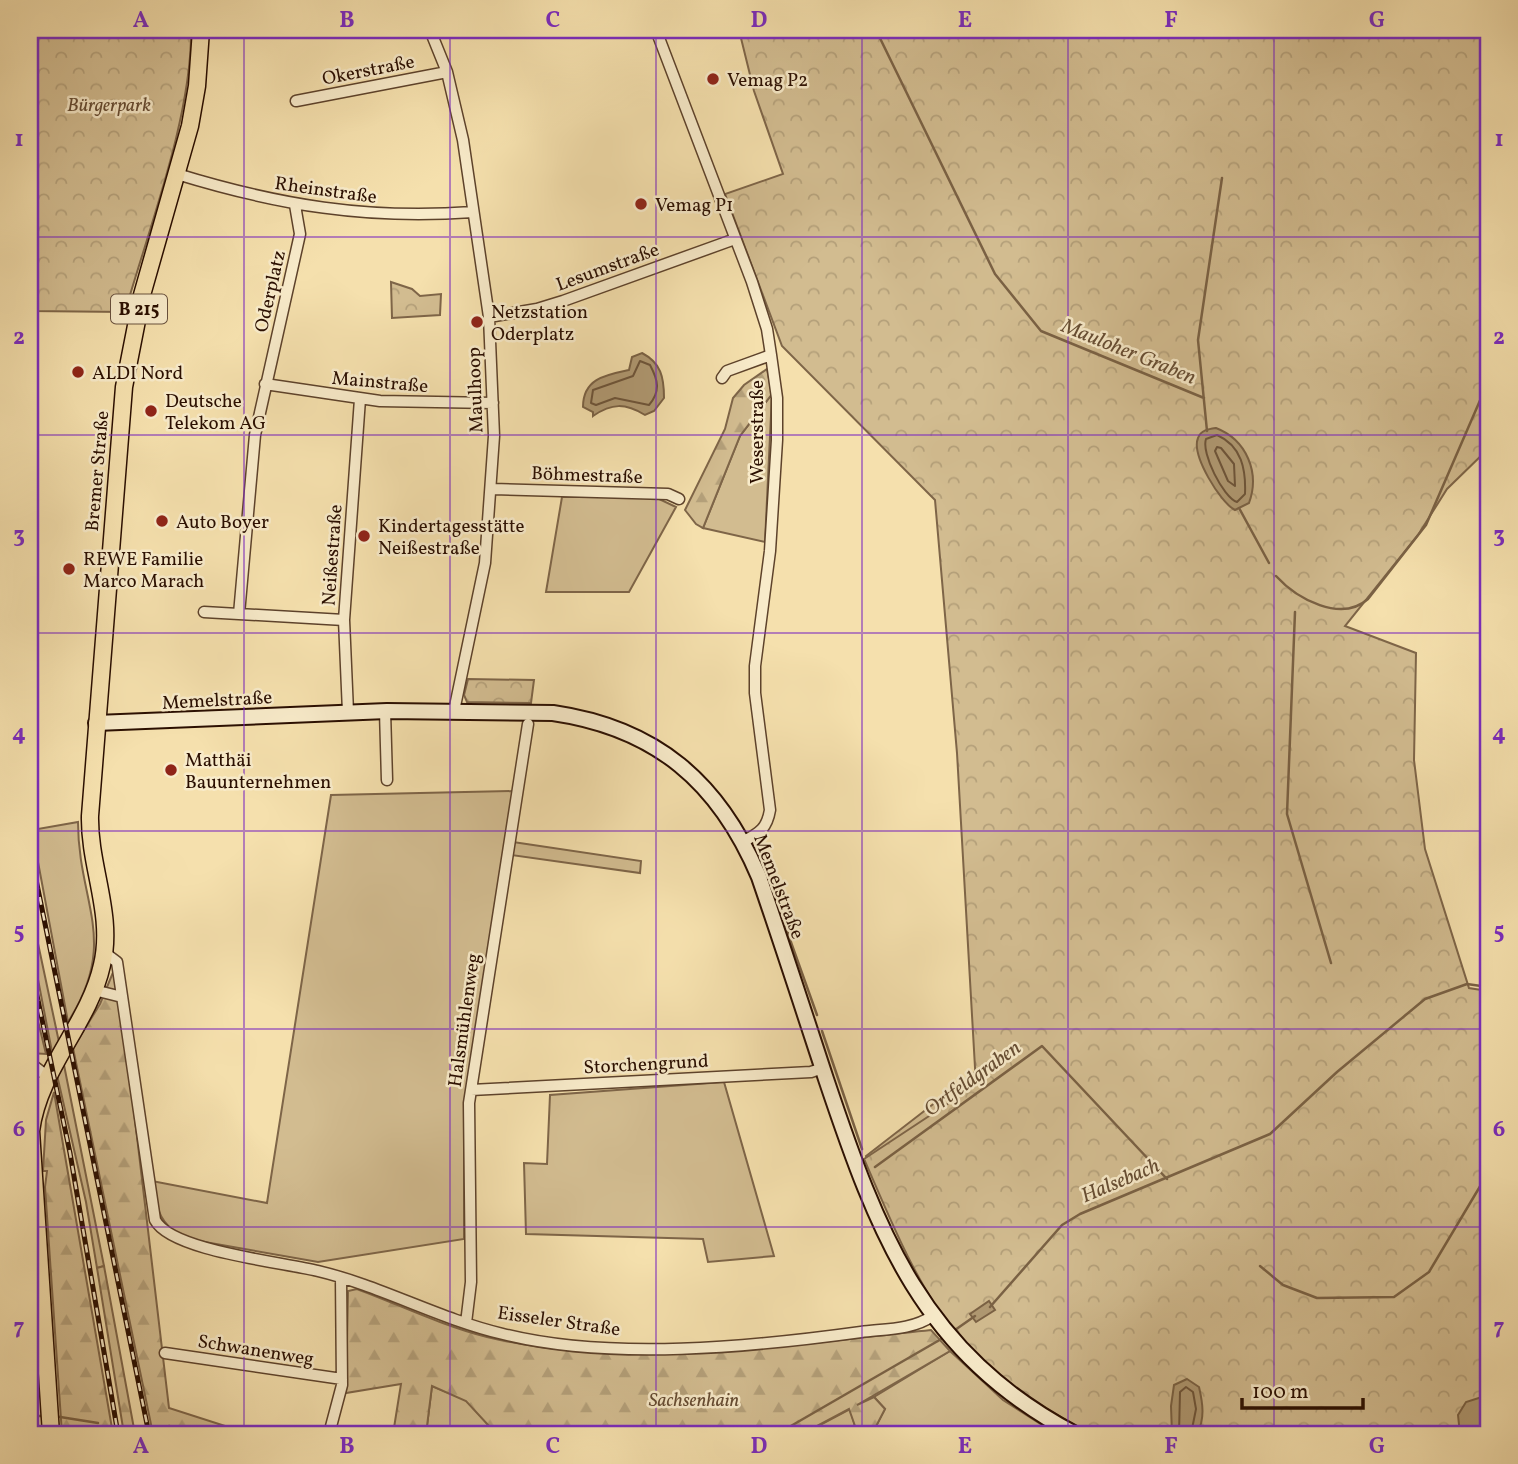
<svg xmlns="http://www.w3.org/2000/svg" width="1518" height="1464" viewBox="0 0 1518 1464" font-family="Vollkorn,serif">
<defs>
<pattern id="forest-firs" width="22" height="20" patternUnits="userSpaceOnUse" patternTransform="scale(1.75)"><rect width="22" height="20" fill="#d2bc90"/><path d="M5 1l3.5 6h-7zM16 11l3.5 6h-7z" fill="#b4a07a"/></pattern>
<pattern id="park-crowns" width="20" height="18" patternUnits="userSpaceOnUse" patternTransform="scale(1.75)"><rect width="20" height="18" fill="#d2bc90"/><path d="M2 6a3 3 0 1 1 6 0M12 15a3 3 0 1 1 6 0" fill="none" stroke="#b4a07a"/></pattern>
</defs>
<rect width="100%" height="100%" fill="#f5e0ad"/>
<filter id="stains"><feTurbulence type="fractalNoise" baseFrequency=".00286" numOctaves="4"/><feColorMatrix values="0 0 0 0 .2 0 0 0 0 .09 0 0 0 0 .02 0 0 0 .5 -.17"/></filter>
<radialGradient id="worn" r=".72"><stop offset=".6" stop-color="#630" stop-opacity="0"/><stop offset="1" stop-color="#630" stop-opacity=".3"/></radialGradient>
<path fill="#d2bc90" stroke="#7e6548" stroke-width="2" d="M772,394L765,542L703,528L740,436Z
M562,497H655L676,507L629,592H546Z
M514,791L464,1105V1239L318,1262L182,1238C157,1220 158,1210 152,1181L267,1203L331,795Z
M78,822C78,903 120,941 68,1022L32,830Z
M513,842L641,861L640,873L511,855Z
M30,906L59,1042L52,1052L30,938Z
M64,1065L104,1266L97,1268L86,1202L57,1075Z
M724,1082L774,1256L708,1262L703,1239L526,1234L524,1163L547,1164L550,1095Z
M950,1351L1003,1400L1056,1434H872L885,1409L874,1397Z
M432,1386L466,1400L491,1428L490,1434H426Z
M850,1409L855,1426L849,1434H803Z"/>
<path fill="url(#forest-firs)" stroke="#7e6548" stroke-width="2" d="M767,369L772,394L740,436L703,528L696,524L685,510L725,429L733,398L744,385Z
M114,970L131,1086L169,1408L250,1434H153L73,1048L100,1004Z
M30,988L46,1054L30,1053Z
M976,1071L978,1081L869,1165L866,1156Z
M54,1092L113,1434H62L45,1187L47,1171H43L46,1120Z
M104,1266L135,1434H124L97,1268Z
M357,1289C400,1305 443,1326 487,1337C633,1372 785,1345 931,1330L950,1351L857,1405L874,1397L885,1409L872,1434H849L855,1426L849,1409L802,1434H490L491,1428L466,1401L432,1386L426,1434H393L401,1384L346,1393L348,1291Z
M30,1340L33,1342L38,1434H30Z"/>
<path fill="url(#park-crowns)" stroke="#7e6548" stroke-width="2" d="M30,30H191C192,116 149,228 125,312L30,311V111L37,110L30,58Z
M739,30H1488V449L1447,489L1418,535L1345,626L1416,653L1414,760L1425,849L1469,988L1488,991V1434H1092C1042,1408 982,1373 949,1325C912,1275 889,1216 864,1159L976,1085L957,753L935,500L782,346L725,194L783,174L754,91Z
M391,282L412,289L420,296L441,294L440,315L392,318Z
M468,679L534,680L531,703L467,702L464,695Z"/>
<path fill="#b09972" stroke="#7a6144" stroke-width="2" d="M642,353C661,363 664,377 664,398L654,411L645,415C625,403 612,403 593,416V412L583,407C583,379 605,375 629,370L632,357Z
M1216,428C1247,440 1260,473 1249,503L1235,510C1220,502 1191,455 1198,438C1201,430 1209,429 1216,428Z
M989,1301L995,1310L976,1322L970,1314Z
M1187,1379L1199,1387C1203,1404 1205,1419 1197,1434H1172L1171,1406L1174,1385Z
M1482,1397C1491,1408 1491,1423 1482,1434H1460L1458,1415L1466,1402Z"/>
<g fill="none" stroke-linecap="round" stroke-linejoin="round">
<path stroke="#6d5439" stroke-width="2" d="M640,361L650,365C658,380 661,391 649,405L615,398L596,405L591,403L593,390L633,376Z
M1217,435C1242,446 1246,470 1245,494L1237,502C1223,497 1201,453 1206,439Z
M1217,447L1221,448L1234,464L1235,486L1228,481L1215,451Z
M1179,1434L1180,1392L1186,1387L1193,1392L1196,1409L1191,1434"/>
<path stroke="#7a6144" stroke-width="2.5" d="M876,30L995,274L1041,331L1204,398
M1207,431L1198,340L1222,178
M1239,508L1269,563
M1276,576C1297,599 1341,623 1368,599L1426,525L1488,382
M1295,612L1287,814L1331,963
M777,881L788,934L817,1015
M822,1031L862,1149
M875,1167L1042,1046L1167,1179
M1260,1266L1283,1285L1317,1298L1394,1297L1429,1272L1488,1173
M990,1307L1062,1225L1080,1214L1270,1134L1337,1072L1425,999L1467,984L1488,987
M955,1330L975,1316
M30,1416H44
M54,1416L98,1423
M169,1426L192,1434
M777,1434L943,1338"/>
<defs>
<path id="street" d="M430,30L447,72L463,140L489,317L494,436L485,563L454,711
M656,30L752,282L767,329L771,355L777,398V440L770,551L755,666V693L770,810C767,828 760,833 744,841
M296,101L447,72
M177,174C278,205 368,220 473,212
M489,317L537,309L563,301L735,239
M722,378L727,371L771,355
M265,384L380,401L493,403
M493,489L668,494L679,499
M204,612L344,620
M239,614L255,435L300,234L295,205
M385,711L387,780
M348,712L344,620L360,399
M105,953L117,962L155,1220C171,1251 282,1262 318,1271C381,1286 439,1319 503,1334C610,1361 752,1347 861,1332C883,1329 913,1330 932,1316
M94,990L122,997
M30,1063L48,1077
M471,1090L811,1072L823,1068
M466,1323L471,1282L469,1103L528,724
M165,1353L342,1379
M329,1434L342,1385L341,1278"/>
<path id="secondary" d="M96,723L387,711L553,713C656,728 719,782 759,877C782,944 804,1012 826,1079C878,1234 922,1353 1075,1434"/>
<path id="primary" d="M51,1434L31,1131C39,1069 89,1024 102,965C114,914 89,867 90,816L124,387L142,295L190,126L197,86L201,30"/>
</defs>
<use href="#street" stroke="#5d422b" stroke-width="13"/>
<use href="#secondary" stroke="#2a0e00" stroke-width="18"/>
<use href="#primary" stroke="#2a0e00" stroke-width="19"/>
<use href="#street" stroke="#f8ebca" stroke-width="10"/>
<use href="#secondary" stroke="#f8ebca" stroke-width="14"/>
<use href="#primary" stroke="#f5e0ad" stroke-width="16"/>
<defs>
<path id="rail" d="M30,850L149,1434
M30,962L70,1153L118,1434"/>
</defs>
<use href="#rail" stroke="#2a0e00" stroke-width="5"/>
<use href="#rail" stroke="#f8ebca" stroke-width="2.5" stroke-dasharray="8" stroke-linecap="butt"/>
</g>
<path fill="none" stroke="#7b2cbf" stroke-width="2" stroke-opacity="0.55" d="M244,30V1434M450,30V1434M656,30V1434M862,30V1434M1068,30V1434M1274,30V1434M30,237H1488M30,435H1488M30,633H1488M30,831H1488M30,1029H1488M30,1227H1488"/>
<g fill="#8f2418" stroke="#f8ebca" stroke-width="2.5">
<circle cx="713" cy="79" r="7"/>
<circle cx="641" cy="204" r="7"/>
<circle cx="477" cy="322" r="7"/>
<circle cx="78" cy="372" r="7"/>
<circle cx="151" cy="411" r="7"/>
<circle cx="162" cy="521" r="7"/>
<circle cx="364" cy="536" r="7"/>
<circle cx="69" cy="569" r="7"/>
<circle cx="171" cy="770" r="7"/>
</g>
<g text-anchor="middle" stroke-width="5" stroke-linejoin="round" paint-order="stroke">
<rect fill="#f8ebca" stroke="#68503d" stroke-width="2" x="111" y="294.5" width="56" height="29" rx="5"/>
<g font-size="18" font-weight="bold" fill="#2a0e00">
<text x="139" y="315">B 215</text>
</g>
<g font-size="19" fill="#2a0e00" stroke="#f8ebca">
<text transform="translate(368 69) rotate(-11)" y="7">Okerstraße</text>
<text transform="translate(326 189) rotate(8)" y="7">Rheinstraße</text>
<text transform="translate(607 266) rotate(-20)" y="7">Lesumstraße</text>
<text transform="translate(269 291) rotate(-77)" y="7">Oderplatz</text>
<text transform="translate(380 381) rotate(5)" y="7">Mainstraße</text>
<text transform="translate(474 390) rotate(-92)" y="7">Maulhoop</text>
<text transform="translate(756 432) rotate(-90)" y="7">Weserstraße</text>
<text transform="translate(96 471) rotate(-85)" y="7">Bremer Straße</text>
<text transform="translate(587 474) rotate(2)" y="7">Böhmestraße</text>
<text transform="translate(331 555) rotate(-86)" y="7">Neißestraße</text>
<text transform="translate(217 699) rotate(-3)" y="7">Memelstraße</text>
<text transform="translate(780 886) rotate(69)" y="7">Memelstraße</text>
<text transform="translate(463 1020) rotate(-82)" y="7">Halsmühlenweg</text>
<text transform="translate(646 1063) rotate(-3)" y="7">Storchengrund</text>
<text transform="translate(559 1320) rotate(8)" y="7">Eisseler Straße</text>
<text transform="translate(256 1349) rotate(9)" y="7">Schwanenweg</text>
</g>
<g font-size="19" fill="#2a0e00" stroke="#f8ebca" text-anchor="start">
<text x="727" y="86">Vemag P2</text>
<text x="655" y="211">Vemag P1</text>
<text x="491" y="318">Netzstation<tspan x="491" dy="22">Oderplatz</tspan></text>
<text x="92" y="379">ALDI Nord</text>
<text x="165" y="407">Deutsche<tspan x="165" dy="22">Telekom AG</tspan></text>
<text x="176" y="528">Auto Boyer</text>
<text x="378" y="532">Kindertagesstätte<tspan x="378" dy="22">Neißestraße</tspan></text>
<text x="83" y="565">REWE Familie<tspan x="83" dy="22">Marco Marach</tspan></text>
<text x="185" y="766">Matthäi<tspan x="185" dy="22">Bauunternehmen</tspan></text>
</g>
<g font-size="19" font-style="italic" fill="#654b32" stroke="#f8ebca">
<text x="109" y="111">Bürgerpark</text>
<text x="694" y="1406">Sachsenhain</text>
</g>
<g font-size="21" font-style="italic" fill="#664d33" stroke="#f8ebca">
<text transform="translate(1129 351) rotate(22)" y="7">Mauloher Graben</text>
<text transform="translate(972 1078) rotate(-36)" y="7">Ortfeldgraben</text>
<text transform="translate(1120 1180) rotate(-23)" y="7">Halsebach</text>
</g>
</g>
<rect width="1518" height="1464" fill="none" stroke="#f5e0ad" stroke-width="77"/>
<path d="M1242 1398v10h121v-10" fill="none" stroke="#2a0e00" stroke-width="3.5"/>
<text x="1252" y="1398" font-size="21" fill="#2a0e00" stroke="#f8ebca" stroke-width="5" paint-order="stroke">100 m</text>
<rect x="38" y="38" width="1442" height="1388" fill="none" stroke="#7b2cbf" stroke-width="2.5"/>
<g font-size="23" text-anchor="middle" font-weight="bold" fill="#7b2cbf">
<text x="141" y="27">A</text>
<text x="347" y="27">B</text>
<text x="553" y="27">C</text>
<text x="759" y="27">D</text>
<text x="965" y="27">E</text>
<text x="1171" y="27">F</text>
<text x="1377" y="27">G</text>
<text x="19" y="146">1</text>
<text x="1499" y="146">1</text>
<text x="19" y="344">2</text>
<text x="1499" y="344">2</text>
<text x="19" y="542">3</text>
<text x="1499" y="542">3</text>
<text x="19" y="740">4</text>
<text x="1499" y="740">4</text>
<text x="19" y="938">5</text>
<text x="1499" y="938">5</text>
<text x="19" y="1136">6</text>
<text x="1499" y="1136">6</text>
<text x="19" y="1334">7</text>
<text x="1499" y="1334">7</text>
<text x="141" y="1453">A</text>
<text x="347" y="1453">B</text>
<text x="553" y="1453">C</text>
<text x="759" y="1453">D</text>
<text x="965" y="1453">E</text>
<text x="1171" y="1453">F</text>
<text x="1377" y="1453">G</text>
</g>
<rect width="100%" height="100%" filter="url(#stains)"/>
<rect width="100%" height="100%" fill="url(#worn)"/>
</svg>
